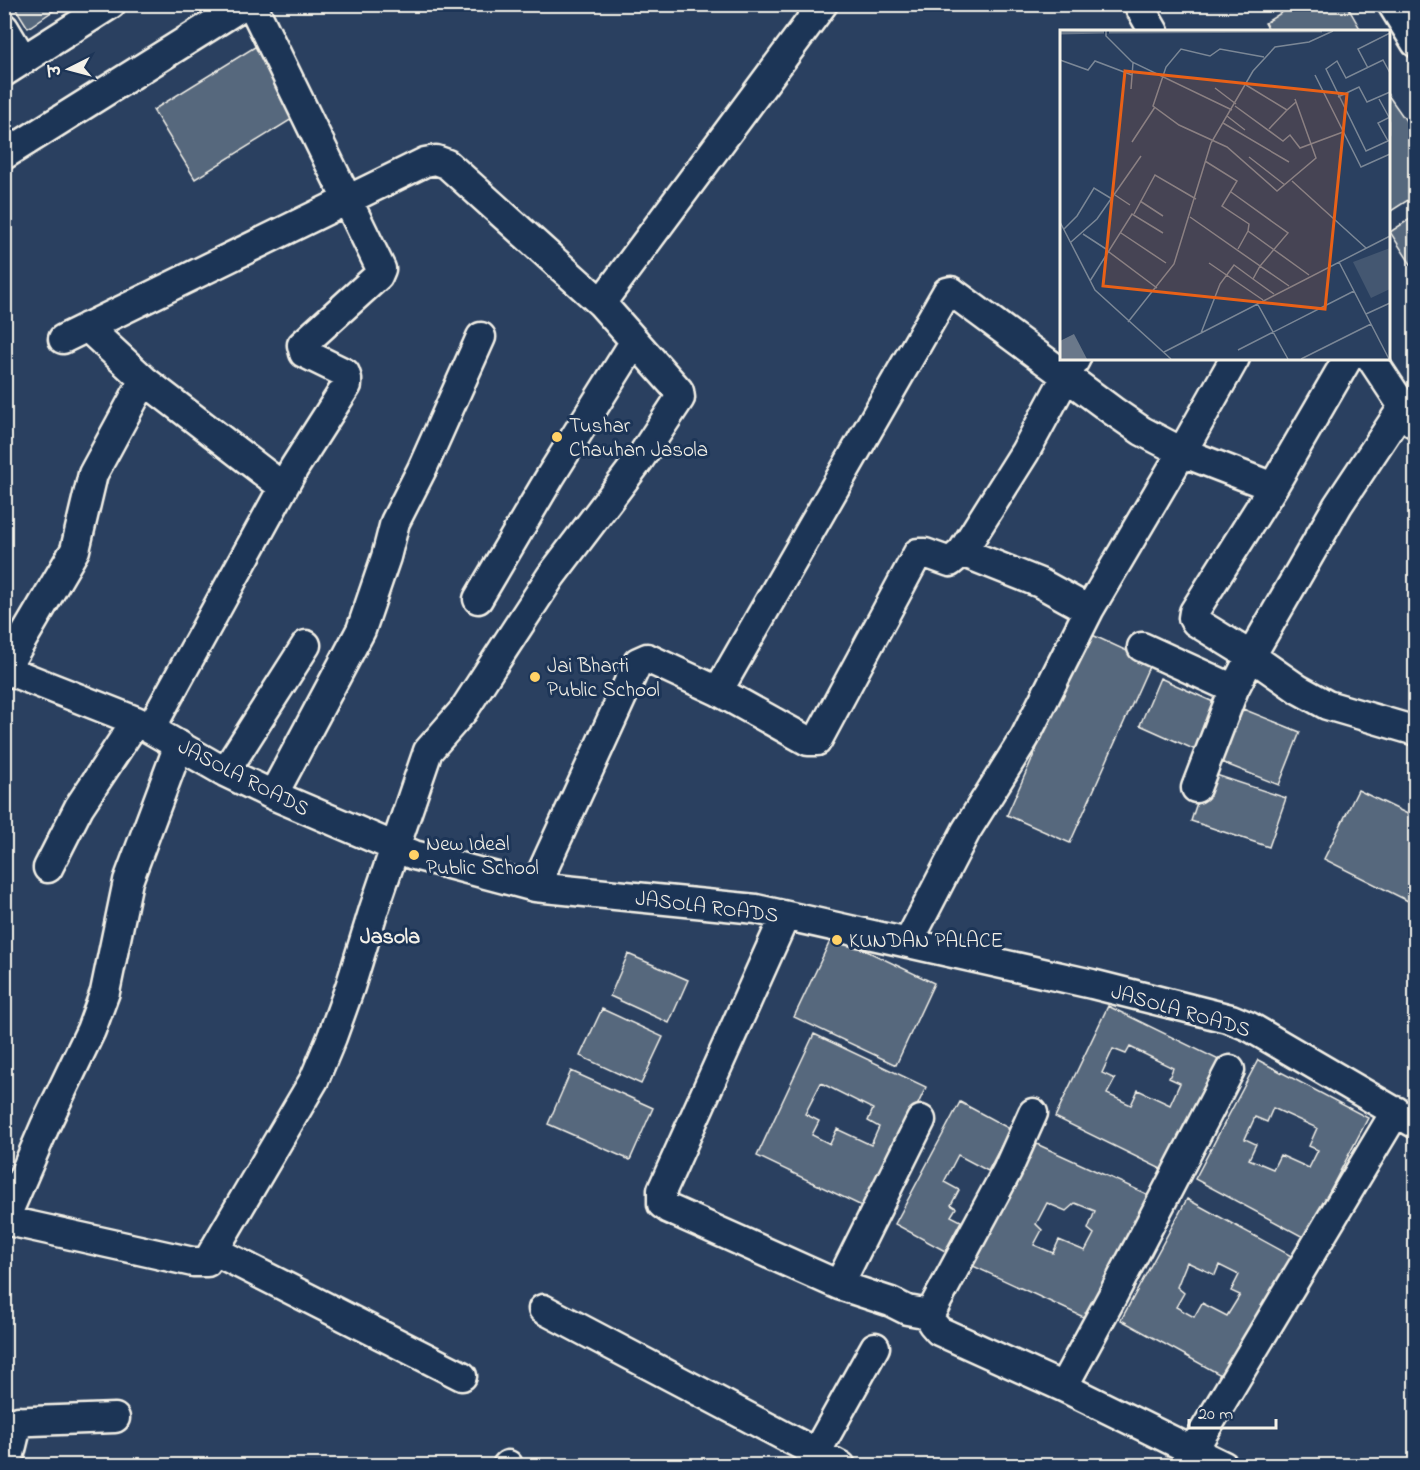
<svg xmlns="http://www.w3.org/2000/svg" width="1420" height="1470" viewBox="0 0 1420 1470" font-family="'Indie Flower','Playpen Sans Deva',sans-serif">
<rect width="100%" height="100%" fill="#2a4060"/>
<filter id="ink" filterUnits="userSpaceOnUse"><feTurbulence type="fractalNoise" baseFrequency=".0167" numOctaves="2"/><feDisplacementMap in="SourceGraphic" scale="12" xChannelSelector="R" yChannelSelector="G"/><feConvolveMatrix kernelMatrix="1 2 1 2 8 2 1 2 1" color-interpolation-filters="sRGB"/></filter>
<g filter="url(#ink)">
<path fill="#56677d" stroke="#f4f1e8" stroke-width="1.5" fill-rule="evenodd" d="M13,4H63L28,28Z
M1295,4H1346L1362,32H1270L1265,23Z
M258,45L300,114L195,179L153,110Z
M1388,95L1416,135V195L1388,213Z
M1416,215V272L1390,232Z
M1088,633L1151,662L1070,843L1007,815Z
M1160,678L1220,705L1200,752L1140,725Z
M1243,709L1300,732L1279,785L1221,762Z
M1207,772L1286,798L1269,847L1191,821Z
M1358,790L1416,818V905L1324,859Z
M833,935L934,983L896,1065L794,1017Z
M628,954L688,980L669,1023L610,996Z
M1108,1006L1221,1061L1167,1172L1055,1117ZM1130,1047L1173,1068L1169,1078L1180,1083L1170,1105L1138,1090L1131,1105L1107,1094L1115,1079L1102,1073L1113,1049L1126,1054Z
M602,1009L663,1037L641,1084L580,1056Z
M814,1034L926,1087L868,1209L757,1156ZM821,1083L873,1109L868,1121L879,1127L871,1145L837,1129L830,1144L812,1135L819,1121L805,1114Z
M1258,1060L1368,1118L1305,1238L1195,1179ZM1273,1108L1317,1128L1309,1146L1318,1150L1309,1168L1280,1155L1273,1169L1249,1159L1256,1144L1245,1139L1255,1117L1267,1122Z
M571,1071L653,1108L630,1160L548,1124Z
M960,1102L1010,1129L988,1171L958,1155L944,1182L959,1190L951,1205L956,1208L951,1216L961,1221L945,1251L895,1224Z
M1030,1141L1149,1195L1092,1321L973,1266ZM1047,1203L1066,1211L1075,1203L1095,1211L1088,1229L1094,1234L1085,1251L1059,1240L1053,1253L1034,1245L1042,1230L1036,1224Z
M1187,1199L1295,1258L1228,1379L1121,1320ZM1187,1262L1215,1275L1219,1265L1239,1275L1231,1291L1240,1295L1227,1316L1202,1303L1194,1317L1176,1307L1184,1293L1177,1287Z"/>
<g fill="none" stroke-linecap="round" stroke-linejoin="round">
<defs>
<path id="minor" d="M1138,4L1154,32
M1392,4L1416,43
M4,28L23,60
M4,72L111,4
M4,155L245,4
M601,303L823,4
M1371,358L1414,423
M144,380L283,487
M1273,487L1348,358
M962,552L1040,583L1089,610
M478,599L550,477L635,341
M1142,647L1234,689
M4,669L136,721L225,772L273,795L414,855L535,887L756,909L1092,984L1231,1019L1250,1027L1416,1124
M5,669L75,550L93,474L144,380L87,327
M718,691L947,292L951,291L1113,411L1142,431L1182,452L1235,358
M151,728L294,468L347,385V379L345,373L304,353L302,345L378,276L381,269L252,4
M225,772L306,645
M1196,788L1234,689L1251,656L1338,505L1403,407
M273,795L361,630L386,557L395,522L422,469L481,337
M48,868L79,807L136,721
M535,887L638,662L647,658L718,691L808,741H817L918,553H925L950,562L962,552L1025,452L1076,358
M785,916L662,1190V1204L669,1209L839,1285L891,1302L907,1310L930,1314
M908,943L966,831L1025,737L1089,610L1182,452L1273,487L1194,612L1193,618L1196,622L1251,656L1298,689L1327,705L1416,731
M1033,1113L1007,1171L930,1314L932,1323L939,1331L1063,1387L1224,1466
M4,1220L193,1262H207L314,1080L332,1037L350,987L374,909L428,751L463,711L551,576L639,460L680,398L679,391L601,303L447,164L436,160L425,162L63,339
M4,1221L45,1126L91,1030L105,992L128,881L179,745
M215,1251L462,1376
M839,1285L921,1120
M543,1309L841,1466
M1063,1387L1113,1295L1230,1070
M4,1422L115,1418
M1193,1450L1396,1111
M817,1451L875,1347
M7,1466L18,1421
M507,1466L508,1465"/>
</defs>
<use href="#minor" stroke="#f4f1e8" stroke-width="33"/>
<use href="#minor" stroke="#1d3557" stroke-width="28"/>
</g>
</g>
<g fill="#ffd166" stroke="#1d3557" stroke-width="2">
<circle cx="557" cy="437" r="6"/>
<circle cx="535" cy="677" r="6"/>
<circle cx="414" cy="855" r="6"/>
<circle cx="837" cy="940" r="6"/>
</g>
<g text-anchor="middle" stroke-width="6" stroke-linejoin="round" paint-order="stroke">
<g font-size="21" fill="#f4f1e8" stroke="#1d3557" text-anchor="start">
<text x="569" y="432">Tushar<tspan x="569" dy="24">Chauhan Jasola</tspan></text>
<text x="547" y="672">Jai Bharti<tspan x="547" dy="24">Public School</tspan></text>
<text x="426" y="850">New Ideal<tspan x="426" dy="24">Public School</tspan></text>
<text x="849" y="947">KUNDAN PALACE</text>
</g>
<g font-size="21" fill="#f4f1e8" stroke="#1d3557">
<text transform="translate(244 777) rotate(27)" y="7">JASOLA ROADS</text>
<text transform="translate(707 906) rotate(7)" y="7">JASOLA ROADS</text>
<text transform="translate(1181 1010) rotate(16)" y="7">JASOLA ROADS</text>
</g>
<g font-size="22" font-weight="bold" fill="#f4f1e8" stroke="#1d3557">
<text x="390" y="943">Jasola</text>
</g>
</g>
<g transform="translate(1060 30)">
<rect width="330" height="330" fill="#2a4060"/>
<path d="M330,218V259L311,268L293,232Z" fill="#445771"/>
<path d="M14,304L27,329H0V311Z" fill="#6a788a"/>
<path fill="none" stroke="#6a788a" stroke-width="3" d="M49,2L262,1M0,3L44,2"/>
<path fill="none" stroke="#7b8796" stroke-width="1.5" d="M46,1V6L72,32L172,80M204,27L160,19L150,26L121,19L106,37L93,76L119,95L167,117L217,161L256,128L235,69M0,30L28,40L35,31L72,45M308,38L298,19L330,3M330,43L323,30L286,48L277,31L266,39L306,121L330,110M255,45L301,137L330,124M186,55L227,80L236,72M155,58L176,74M71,59L73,33M278,67L299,57L307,72L330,62M319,69L330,89M175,76L223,111L230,105L240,118L283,102M167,86L185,100M163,93L229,132M209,99L227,80M328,111L318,93L330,87M72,112L95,77M189,127L225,155M145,131L177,151L162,176L189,194L188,201L249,245M232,151L306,218M171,162L228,203L200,236L229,256M55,165L70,175M80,171L103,186M74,184L95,145L136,169M130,187L200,236L193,249L174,235L160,254L141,303M0,192L35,260L111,329M4,199L17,186L34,158L52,169M61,203L106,233M23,204L46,219M11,212L37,189L81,126M178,219L188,201M49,222L97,258M279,232L329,329M149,233L203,270M193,249L214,264M30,251L72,184L103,203M197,273L228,329M306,284L330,273M68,292L114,234L151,113L193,41L215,17L249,12L273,1M178,320L294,261M104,322L330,206M241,329L311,294"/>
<path fill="#e96117" fill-opacity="0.15" stroke="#e96117" stroke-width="3" d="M65,41L287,64L265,279L43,256Z"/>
<rect width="330" height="330" fill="none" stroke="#f4f1e8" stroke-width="3"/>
</g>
<rect width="1420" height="1470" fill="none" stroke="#1d3557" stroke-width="24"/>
<rect x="12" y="12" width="1396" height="1446" fill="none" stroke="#f4f1e8" stroke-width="2" filter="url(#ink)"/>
<g transform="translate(69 69) rotate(264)" stroke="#1d3557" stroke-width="4.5" paint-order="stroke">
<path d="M0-4.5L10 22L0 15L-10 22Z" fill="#f4f1e8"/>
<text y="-9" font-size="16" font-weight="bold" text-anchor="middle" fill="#f4f1e8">उ</text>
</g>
<path d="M1189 1419v9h87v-9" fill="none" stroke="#f4f1e8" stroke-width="3"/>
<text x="1198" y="1419" font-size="18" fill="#f4f1e8" stroke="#1d3557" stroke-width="4.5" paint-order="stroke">20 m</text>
</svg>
